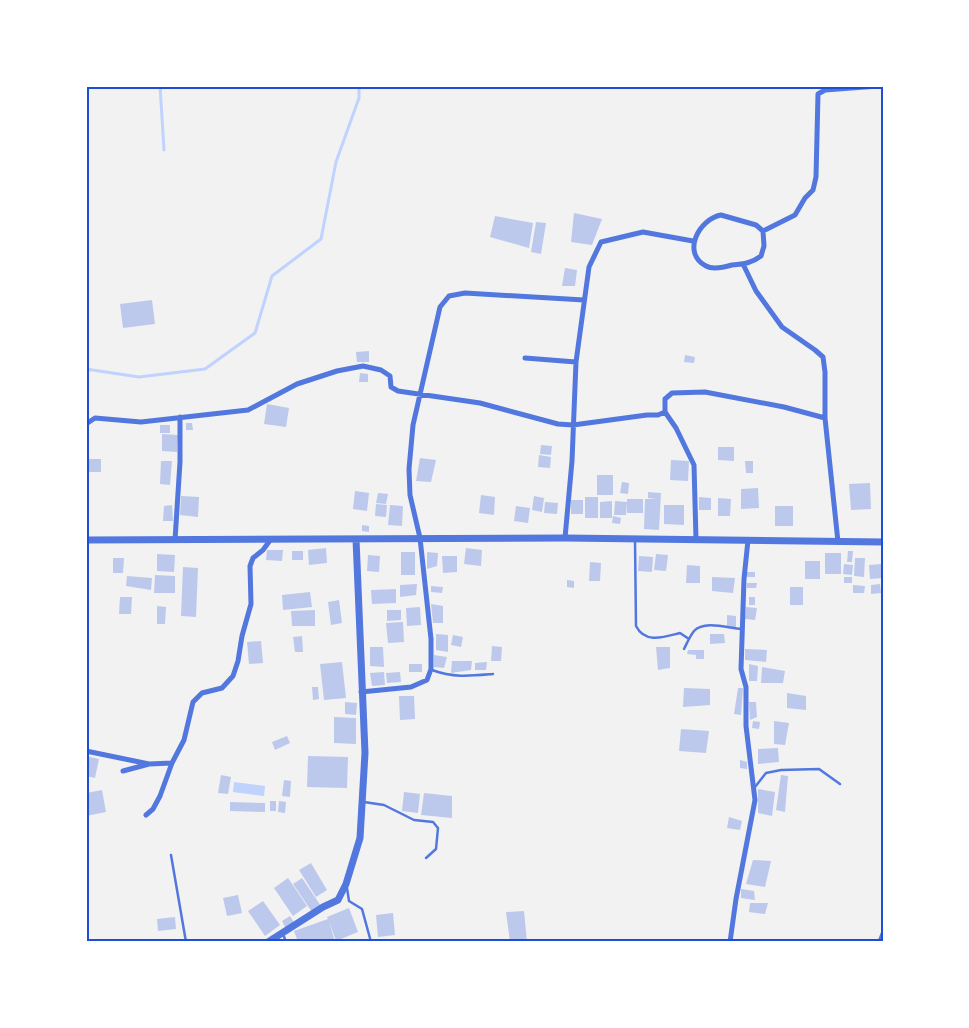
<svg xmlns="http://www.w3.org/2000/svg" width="969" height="1028" viewBox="0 0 969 1028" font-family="Raleway,sans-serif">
<rect width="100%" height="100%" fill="#f2f2f2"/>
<path fill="#bfd3fe" d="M234,782L265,786L264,796L233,792Z"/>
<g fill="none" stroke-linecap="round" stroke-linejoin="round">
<path stroke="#bfd3fe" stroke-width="3" d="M160,86L164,150
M86,369L139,377L205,369L255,333L272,276L321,239L336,162L359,98V86"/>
</g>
<path fill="#bdc9ec" d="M574,213L602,219L592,245L571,242Z
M495,216L533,223L529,248L490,237Z
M536,222L546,223L541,254L531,252Z
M565,268L577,270L575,286H562Z
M152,300L155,324L123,328L120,304Z
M369,351V362H357L356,352Z
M685,355L695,357L694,363L684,362Z
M360,373L368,374V382H359Z
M267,404L289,408L286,427L264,424Z
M186,423H192L193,430H186Z
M160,425H170V433H160Z
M162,434L178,435L177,452L162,451Z
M541,445L552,446L551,455L540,454Z
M718,447H734V461L718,460Z
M539,455L551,457L550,468L538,467Z
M420,458L436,460L431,482L416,481Z
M86,459H101V472H86Z
M671,460L689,461L688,481L670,480Z
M161,461H172L170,485L160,484Z
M745,461H753V473H746Z
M597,475H613V495H597Z
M622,482L629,483L628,494L620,493Z
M870,483L871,509L851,510L849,484Z
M758,488L759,508L741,509V489Z
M355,491L369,493L367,511L353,509Z
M648,492L661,493L659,530L644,529L645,499H656L648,498Z
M378,493L388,494L386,504L376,503Z
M481,495L495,497L494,515L479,513Z
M181,496L199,497L198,517L180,515Z
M534,496L544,498L542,512L532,510Z
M585,497H598V518H585Z
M699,497L711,498V510H699Z
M718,498L731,499L730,516H718Z
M627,499H643V513H627Z
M571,500H583V514H571Z
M612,501V518H600V502Z
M615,501L627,502L626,515H614Z
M545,502L558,503L557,514L544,513Z
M376,504L387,505L386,517L375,516Z
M172,505L173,521H163L164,506Z
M390,505L403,506L402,526L388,525Z
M664,505H684V525L664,524Z
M516,506L530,508L528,523L514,521Z
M775,506H793V526H775Z
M613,516L621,518L620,524L612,523Z
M362,525L369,526V532L362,531Z
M326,548L327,563L309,565L308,550Z
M466,548L482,550L481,566L464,564Z
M267,550H283L282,561L266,560Z
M292,551H303V560H292Z
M848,551H853L852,562H847Z
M401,552H415V575H401Z
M427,552L438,553L437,566L427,569Z
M825,553H841V574H825Z
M157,554L175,555L174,572L157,571Z
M656,554L668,555L666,571L654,570Z
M368,555L380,556L379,572L367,571Z
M442,556H457V572L443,573Z
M639,556L653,557L652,572L638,571Z
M113,558H124L123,573H113Z
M855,558H865L864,577L854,576Z
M805,561H820V579H805Z
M590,562L601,563L600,581H589Z
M844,564L853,565L852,575L843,574Z
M882,564L883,578L870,579L869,565Z
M687,565L700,566V583H686Z
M183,567L198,568L196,617L181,616Z
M747,572H755V577H747Z
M155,575L175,576V593H154Z
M127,576L152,578L151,590L126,586Z
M712,577L735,578L733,593L712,591Z
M844,577H852V583H844Z
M567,580L574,581V588L567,587Z
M747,583H757L756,588H747Z
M417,584L416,595L400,597V585Z
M880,584L881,593L871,594V585Z
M853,585L865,586L864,593H853Z
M431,586L443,587L442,593L431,592Z
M790,587H803V605H790Z
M396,589V603L372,604L371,590Z
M310,592L312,607L283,610L282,595Z
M120,597H132L131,614H119Z
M749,597H755V605H749Z
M339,600L342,623L331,625L328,602Z
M431,604L443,606V623H433Z
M157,606L166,607L165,624H157Z
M420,607L421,625L407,626L406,608Z
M746,607L757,608L755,620L745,619Z
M315,610V626H292L291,611Z
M387,610H401V620L387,621Z
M727,615L736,616V627L727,628Z
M403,622L404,642L388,643L386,623Z
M436,634L448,635V652L436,650Z
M710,634H724L725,643L710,644Z
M453,635L463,637L461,647L451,645Z
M302,636L303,652H295L293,637Z
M261,641L263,663L249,664L247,642Z
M492,646L502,647L501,661H491Z
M370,647H383L384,667L370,666Z
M656,647H670V668L658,670Z
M745,649L767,650L766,662L745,660Z
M688,650H704V659H696V655L687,654Z
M434,655L447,657L444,668L434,667Z
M452,661H472L471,670L451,673Z
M342,662L346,698L324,700L320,664Z
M487,662L486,670H475V663Z
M409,664H422V672H409Z
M749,664L758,666L757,681H749Z
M762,667L785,671L783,683H761Z
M384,672L385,685L372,686L370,673Z
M400,672L401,682L387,683L386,673Z
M312,687H318L319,699L313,700Z
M684,688L710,689V705L683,707Z
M738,688H743L741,715L734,714Z
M787,693L806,696V710L787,708Z
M399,696H414L415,719L400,720Z
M345,702L357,703L356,715L345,714Z
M749,702H756L757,717L750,720Z
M334,717L356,718V744L334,743Z
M753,721L760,722L759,729L752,728Z
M774,721L789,723L785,745L774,744Z
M681,729L709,731L706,753L679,751Z
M287,736L290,743L275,750L272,742Z
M778,748L779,762L758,764V749Z
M86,756L99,759L95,778L86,776Z
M308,756L348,757L347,788L307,787Z
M740,760L747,762V769L740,768Z
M221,775L231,777L228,794L218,793Z
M781,775L788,776L785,812L776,810Z
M284,780L291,781L290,797L282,796Z
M758,789L775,792L772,816L758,813Z
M102,790L106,812L86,816V793Z
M404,792L420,794L418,813L402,811Z
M424,793L452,796V818L421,815Z
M270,801H276V811H270Z
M279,801L286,802L285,813L278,812Z
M230,802L265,803V812L230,811Z
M729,817L742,821L740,830L727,828Z
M753,860L771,861L765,887L746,884Z
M311,863L327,890L316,897L299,870Z
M288,878L307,906L293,916L274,888Z
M302,878L321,906L312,912L293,884Z
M741,889L754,891L755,900L741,898Z
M238,895L242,913L227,916L223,898Z
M263,901L280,925L265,936L248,911Z
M750,903H768L765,914L749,912Z
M349,908L358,932L336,941L329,921L335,942H298L294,931L328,919L327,917Z
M524,911L527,942H510L506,912Z
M393,913L395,935L378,937L376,915Z
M290,916L295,924L286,929L282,921Z
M175,917L176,929L158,931L157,919Z"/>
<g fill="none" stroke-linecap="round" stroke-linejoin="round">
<path stroke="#5277de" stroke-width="2.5" d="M635,540L636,626C645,644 664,637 680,633L689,639
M684,649C687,643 690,636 694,631C704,620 728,628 741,629
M432,670C454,678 470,676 493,674
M755,787L766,773L781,770L819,769L840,784
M364,802L384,805L414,820L433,822L438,828L436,849L426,858
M171,855L186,942
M347,888L349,901L362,909L371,942
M283,934L286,942"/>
<path stroke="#5277de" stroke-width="5" d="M721,215L756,225L763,231L764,246L761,256C752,263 744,264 732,265C725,267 713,270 706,266C681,253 699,219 721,215Z
M763,231L795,215L805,198L813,190L816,177L818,94L825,90L878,86
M743,264L756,291L782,327L815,350L823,357L825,372V418L838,542
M525,358L576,362
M665,412L676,428L694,465L696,539
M86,424L95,418L141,422L248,410L297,384L337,371L363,366L381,370L390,376L391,387L398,391L480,403L558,424L573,425L647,415H658L665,412V399L672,393L705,392L784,407L825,418
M565,538L572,461L576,362L589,267L601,242L643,232L693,241
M175,540L180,462V417
M361,692L411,687L427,680L431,669V639L420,538L410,495L409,469L413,425L440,307L449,296L465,293L584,300
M86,751L149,764
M123,771L149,764L172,763
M146,815L153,809L160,796L172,763L184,740L193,702L202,693L222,688L233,676L238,661L242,636L251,604L250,566L253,558L263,550L271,539
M730,942L736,899L755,800L746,726V687L741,669L744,579L748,540
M880,942L883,934"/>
<path stroke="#5277de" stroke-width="7" d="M86,540L565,538L883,542
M268,942L323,907L338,900L346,884L360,838L365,753L356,539"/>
</g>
<rect width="969" height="1028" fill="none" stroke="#ffffff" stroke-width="175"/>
<rect x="88" y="88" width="794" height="852" fill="none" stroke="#1d4ed8" stroke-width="2"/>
</svg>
